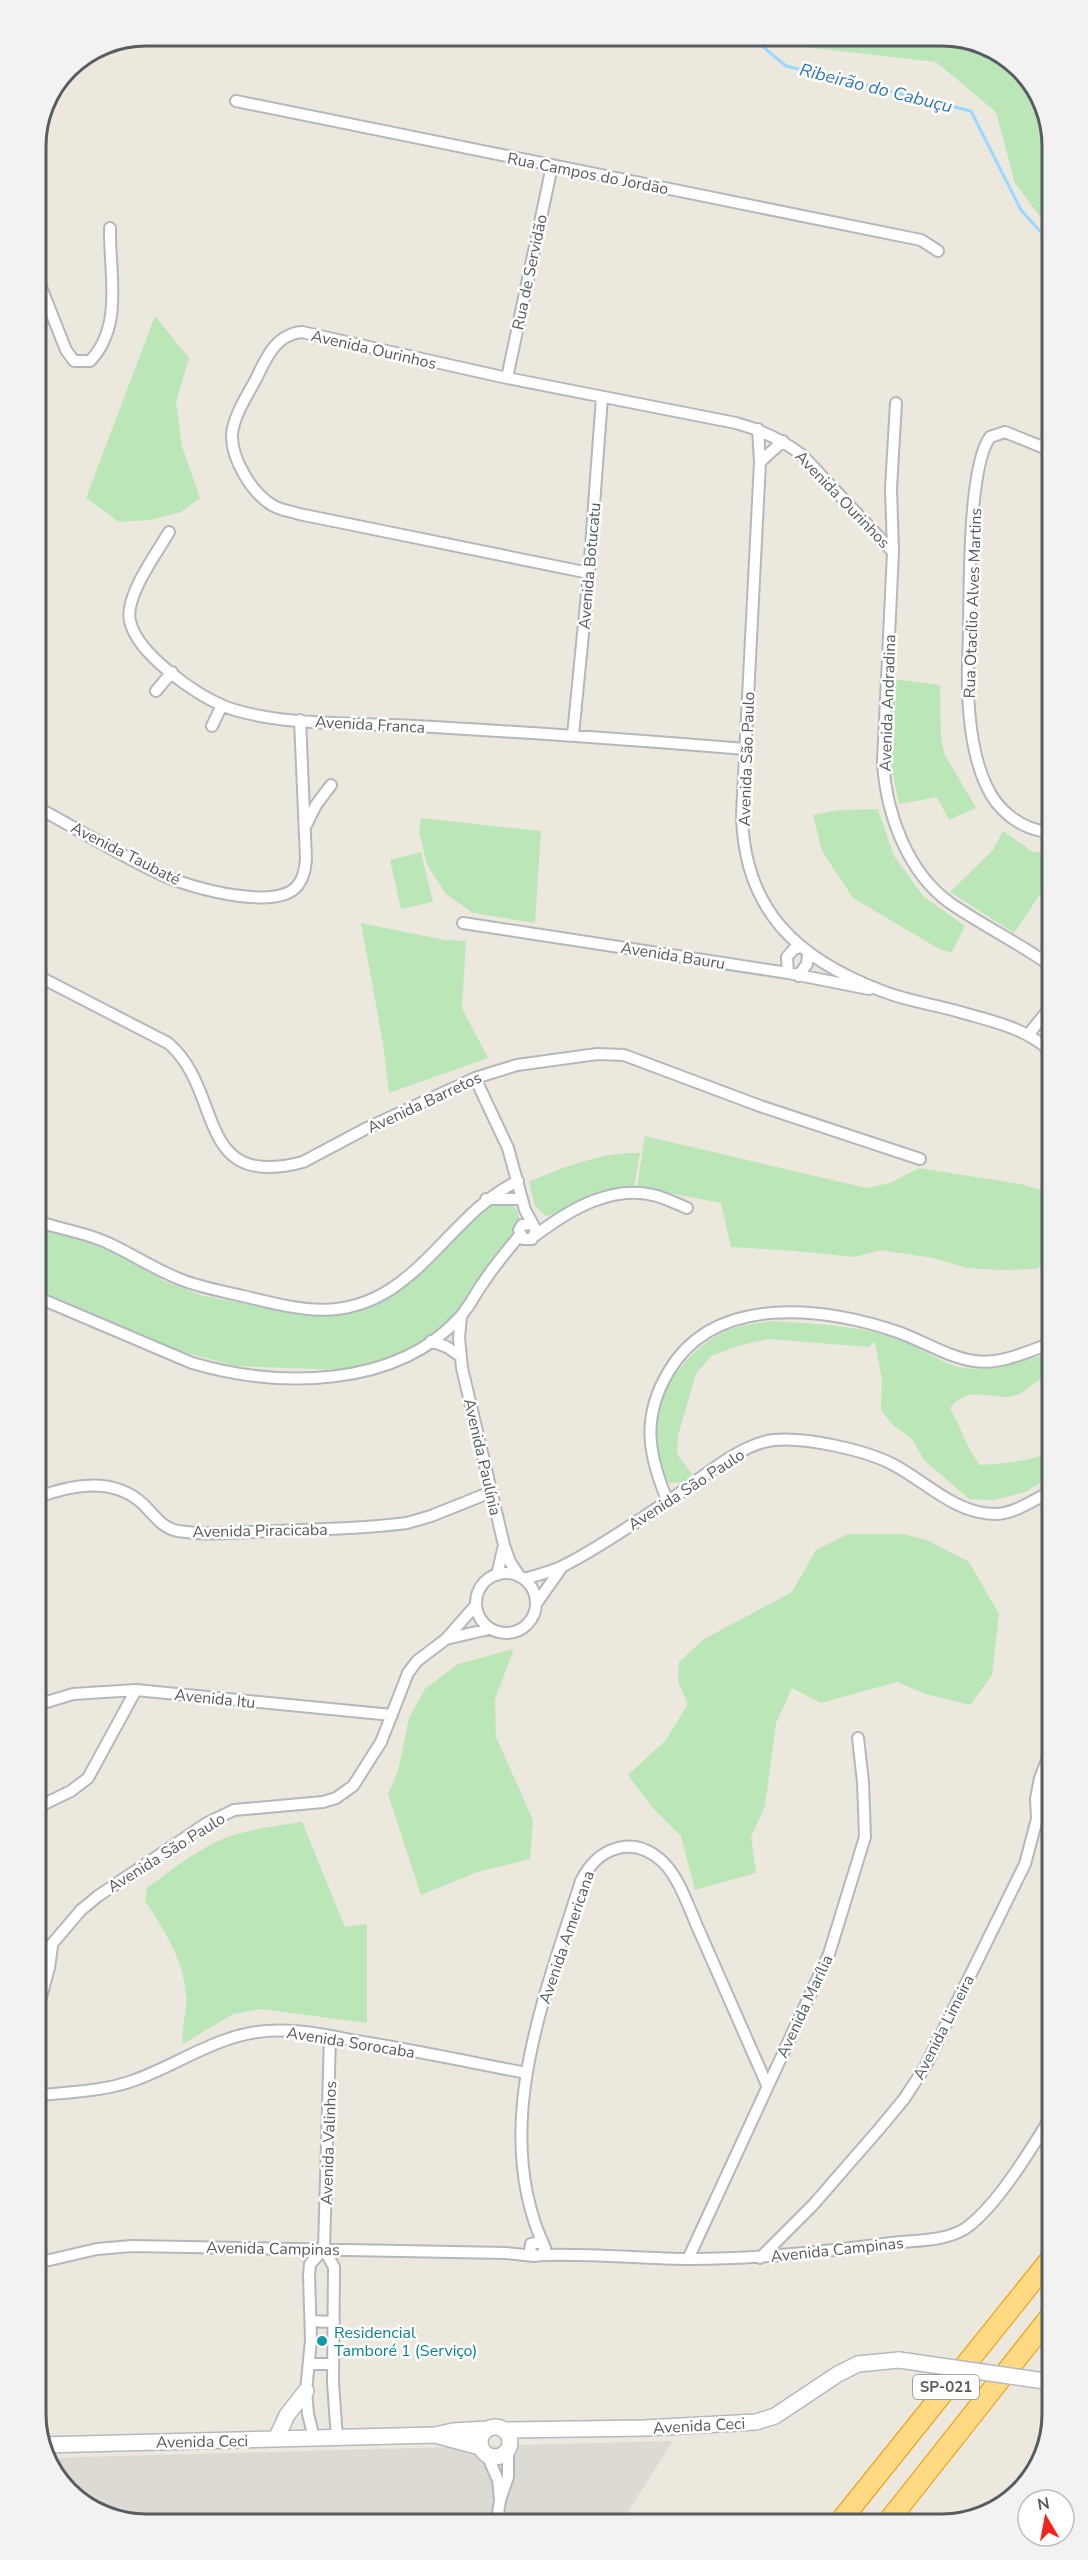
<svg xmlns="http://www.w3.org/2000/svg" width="1088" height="2560" viewBox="0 0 1088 2560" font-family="'Nunito Sans',sans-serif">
<rect width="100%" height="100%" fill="#ece8de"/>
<path fill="#dcdad3" d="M673,2441L622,2521L138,2524L79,2501L48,2458Z"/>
<path fill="#bae6b8" d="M777,36H950L1009,59L1046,111L1047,226L1015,183L996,112L936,62L787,45Z
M155,316L189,358L176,402L182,446L200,498L181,512L150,520L119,522L86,498Z
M894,679L940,685L941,739L945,755L976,808L949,820L937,797L899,804L890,759Z
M878,809L894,856L924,897L965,926L952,952L941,950L853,898L822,851L813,815L840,810Z
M421,818L541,831L535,923L473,913L446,894L427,865L419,831Z
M1003,831L1033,852H1048V887L1041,893L1014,933L950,892L993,850Z
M421,852L433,902L401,909L390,860Z
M361,923L445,940L466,941L462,1008L488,1058L389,1093L383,1043Z
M645,1136L866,1188L890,1183L919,1168L1020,1184L1049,1192V1263L1036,1269L999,1270L967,1268L933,1258L881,1250L854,1257L796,1251L731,1247L721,1203L637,1187Z
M629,1153H640L634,1186C620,1188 604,1190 590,1195C574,1202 564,1213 546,1216L535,1206L529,1182L533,1180C565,1167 594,1155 629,1153Z
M496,1202L510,1203L517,1210L520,1220L516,1231L506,1247L482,1272L465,1303L441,1328L420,1344L387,1361L342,1370L235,1366L180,1351L39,1290V1227L101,1245L132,1260L164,1281L203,1296L314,1316L339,1314L356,1308L460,1232L482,1212Z
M772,1321C814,1324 855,1325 895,1338C921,1346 944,1368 972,1369C997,1369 1025,1359 1049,1354V1375C1036,1380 1032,1387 1021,1393C996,1406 974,1380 950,1408C961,1427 966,1448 980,1465C1004,1463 1028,1462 1050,1452V1477L1025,1492L994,1500L969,1499L924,1460L912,1439L893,1425L881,1410L882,1380L875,1341L869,1347L769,1339L741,1345L711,1356L696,1374L678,1435L677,1454L693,1475L684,1482L670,1483C660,1475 660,1462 657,1450C646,1405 679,1360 714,1337C731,1326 753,1324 772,1321Z
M848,1534H903L927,1540L969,1562L999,1614L992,1675L970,1705L926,1694L897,1682L821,1703L792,1688L776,1723L765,1806L751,1837L756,1873L695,1890L681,1836L652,1807L628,1775L666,1740L688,1704L678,1682L679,1662L704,1639L792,1592L816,1550Z
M514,1649L495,1699L496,1737L533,1820L530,1859L477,1872L421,1895L388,1794L398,1771L409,1718L425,1689L458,1664Z
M302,1822L345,1927L367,1924V2023L261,2009L233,2014L183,2044C181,2025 188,2009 186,1994C183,1959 164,1929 145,1901L147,1888C171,1870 197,1850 225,1838C249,1829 277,1826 302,1822Z"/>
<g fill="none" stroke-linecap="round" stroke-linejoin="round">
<path stroke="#9bd8ff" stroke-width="3" d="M750,36L786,66L971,111L1021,210L1047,239"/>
<defs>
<path id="street" d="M236,101L921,240L938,251
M37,277L66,350L74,361H90C124,326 109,272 110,228
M507,378L552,166
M896,403L891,488L893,552L883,762C886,813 907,872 950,903C982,925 1017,942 1048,964
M758,429L760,462L742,815C744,910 797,959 882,991C905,1000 930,1004 953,1010C986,1020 1023,1026 1049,1050
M1047,449L1005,432L990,437C968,468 970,585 969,626C969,647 967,669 968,690C969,721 973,757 986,785C997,810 1020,829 1048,832
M760,462L783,441
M169,532C157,553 124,597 130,621C137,654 196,695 226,707C277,726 360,723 415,726C525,732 635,740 745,749
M589,573L299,514C290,511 280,510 272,505C252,493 231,459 232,434C234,415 247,396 256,379C266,358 276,334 302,332L507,378L736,423C761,430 782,439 803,456L893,552
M156,691L172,672
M212,726L222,705
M573,735L589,573L602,397
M38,808C80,830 124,858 167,877C193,888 278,912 298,885C304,877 305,869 306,859L300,720
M306,825L316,805L331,785
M463,923L788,973L869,989
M788,973L787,957L794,949L800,947
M38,976L168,1043C225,1091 193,1191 303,1162L367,1128L475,1078L517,1065L597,1054L624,1055L760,1106L920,1159
M798,976L807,964L808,953
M1028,1035L1049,1009
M475,1078L508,1148L525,1210L536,1230L532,1239H523L519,1230L522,1225L531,1224
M486,1199H522
M39,1222C61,1229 87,1233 108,1243C132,1254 153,1268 177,1278C198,1287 221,1291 243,1296C297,1309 340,1322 391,1289C438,1258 466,1206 518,1181
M536,1235C569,1210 613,1183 657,1196C667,1199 677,1204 687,1208
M39,1298L192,1363C278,1388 395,1389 460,1317C469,1307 475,1294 483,1283C494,1266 507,1251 519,1236
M461,1316L459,1338L462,1368L504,1545L510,1562L520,1577
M431,1341L447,1347L460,1356L461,1359
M39,1497C73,1484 114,1477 143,1504C154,1515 162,1528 178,1531C209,1536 243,1532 274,1531C318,1529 363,1529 407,1523L431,1516L491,1492
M668,1502C648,1455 641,1417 669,1371C715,1293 824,1307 898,1332C923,1341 948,1357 974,1361C999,1365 1027,1352 1049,1344
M476 1603a30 30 0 1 1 60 0a30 30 0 1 1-60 0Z
M497,1575L504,1545
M524,1579C537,1575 551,1572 563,1566C599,1548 634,1523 668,1501C698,1482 738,1444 774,1440C806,1437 866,1450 894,1465C926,1482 956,1514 995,1514C1014,1514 1033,1500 1050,1492
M536,1604L562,1567
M446,1639L489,1629
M40,1704L73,1694L136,1690L392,1715
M40,1806L71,1791L88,1778L136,1690
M1037,1819L1050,1796
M41,1957L81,1910L98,1896L207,1823L234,1810L323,1802L336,1798L353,1786L381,1742L408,1673L417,1661L446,1639L475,1606
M41,1997L49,1968L52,1946
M330,2036L324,2249L334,2267L333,2383L337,2438
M41,2095C73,2092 105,2091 135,2080C176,2065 214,2038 257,2032C289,2027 325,2035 357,2041C413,2050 470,2062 526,2073
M541,2242L531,2244L530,2251L534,2256L542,2255L545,2248C489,2130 545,1996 581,1881C598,1847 633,1834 663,1862C681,1880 690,1912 701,1935C723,1985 745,2035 767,2085
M542,2255C592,2253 642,2259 692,2259C759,2259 824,2252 891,2243C915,2240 950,2242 970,2225C1000,2201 1031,2149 1051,2117
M760,2258L813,2205L880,2128L904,2099L925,2067L1025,1864L1037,1819L1036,1799L1040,1778L1050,1753
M688,2259L829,1954L865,1837L863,1782L858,1738
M41,2262L97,2249L132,2246L506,2253L534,2256
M311,2321L334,2322
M310,2364H333
M314,2438L308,2414L306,2391L311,2340L309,2276L310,2264L324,2249
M487,2455L498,2480L500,2499
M497,2521L500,2500L508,2477V2451"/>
<path id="secondary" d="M480 2442a15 15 0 1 1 30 0a15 15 0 1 1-30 0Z
M504,2430L645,2428L756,2422L775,2416L838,2374L858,2364L899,2360
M435,2435L480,2447
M276,2439L287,2415L306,2391
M42,2445L435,2435L453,2431L487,2429"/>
<path id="highway" d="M842,2519L1052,2257
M890,2519L1052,2314"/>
</defs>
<use href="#street" stroke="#b4b7bc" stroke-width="14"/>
<use href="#secondary" stroke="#b4b9bf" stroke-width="18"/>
<use href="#highway" stroke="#ea9700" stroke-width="22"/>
<use href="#street" stroke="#fff" stroke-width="10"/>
<use href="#secondary" stroke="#fff" stroke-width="15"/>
<use href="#highway" stroke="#ffda82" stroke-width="20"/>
<defs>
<path id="secondary-bridge" d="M899,2360L1052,2382"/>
</defs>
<use href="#secondary-bridge" stroke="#b4b9bf" stroke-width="18" stroke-linecap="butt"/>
<use href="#secondary-bridge" stroke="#fff" stroke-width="15"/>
</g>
<circle fill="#0f9aa8" stroke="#fff" stroke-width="2" cx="322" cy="2341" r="6"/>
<g text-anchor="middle" stroke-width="5" stroke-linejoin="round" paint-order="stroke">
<rect fill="#fff" stroke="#898d90" stroke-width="1.5" x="913" y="2375" width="66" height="24" rx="4.5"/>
<g font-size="15" font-weight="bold" fill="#575c60">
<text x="946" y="2392">SP-021</text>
</g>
<g font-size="16" fill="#575c60" stroke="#fff">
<text transform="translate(588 173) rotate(11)" y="6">Rua Campos do Jordão</text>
<text transform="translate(529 272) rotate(-78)" y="6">Rua de Servidão</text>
<text transform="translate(374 349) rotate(13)" y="6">Avenida Ourinhos</text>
<text transform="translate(843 499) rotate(46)" y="6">Avenida Ourinhos</text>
<text transform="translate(589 566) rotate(-85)" y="6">Avenida Botucatu</text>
<text transform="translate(972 603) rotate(-88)" y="6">Rua Otacílio Alves Martins</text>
<text transform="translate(887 703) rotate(-88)" y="6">Avenida Andradina</text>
<text transform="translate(370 724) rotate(3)" y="6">Avenida Franca</text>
<text transform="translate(746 759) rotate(-88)" y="6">Avenida São Paulo</text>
<text transform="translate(126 853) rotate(27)" y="6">Avenida Taubaté</text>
<text transform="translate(673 955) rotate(9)" y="6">Avenida Bauru</text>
<text transform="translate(424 1102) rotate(-25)" y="6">Avenida Barretos</text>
<text transform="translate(483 1457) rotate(77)" y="6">Avenida Paulínia</text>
<text transform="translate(686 1489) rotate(-33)" y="6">Avenida São Paulo</text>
<text transform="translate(260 1530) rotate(-1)" y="6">Avenida Piracicaba</text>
<text transform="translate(215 1698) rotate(6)" y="6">Avenida Itu</text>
<text transform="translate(166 1852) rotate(-32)" y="6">Avenida São Paulo</text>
<text transform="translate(566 1937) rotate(-71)" y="6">Avenida Americana</text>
<text transform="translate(804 2006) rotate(-65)" y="6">Avenida Marília</text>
<text transform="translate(943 2027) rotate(-63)" y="6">Avenida Limeira</text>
<text transform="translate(351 2042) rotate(9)" y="6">Avenida Sorocaba</text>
<text transform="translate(328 2143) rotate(-88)" y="6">Avenida Valinhos</text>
<text transform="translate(273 2248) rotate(1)" y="6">Avenida Campinas</text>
<text transform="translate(837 2249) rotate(-6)" y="6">Avenida Campinas</text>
<text transform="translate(699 2425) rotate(-3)" y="6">Avenida Ceci</text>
<text transform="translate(202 2441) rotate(-1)" y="6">Avenida Ceci</text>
</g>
<g font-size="16" fill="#0d838f" stroke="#fff" text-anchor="start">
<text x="334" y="2338">Residencial<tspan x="334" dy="18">Tamboré 1 (Serviço)</tspan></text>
</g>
<g font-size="18" font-style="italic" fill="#3378b6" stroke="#fff">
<text transform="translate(876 88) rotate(14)" y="6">Ribeirão do Cabuçu</text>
</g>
</g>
<path d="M0 0H1088V2560H0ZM146 46H942A100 100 0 0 1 1042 146V2414A100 100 0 0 1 942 2514H146A100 100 0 0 1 46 2414V146A100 100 0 0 1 146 46Z" fill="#f2f2f2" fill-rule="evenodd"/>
<path fill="none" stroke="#575c60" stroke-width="3" d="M146 46H942A100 100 0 0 1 1042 146V2414A100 100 0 0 1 942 2514H146A100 100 0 0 1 46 2414V146A100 100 0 0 1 146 46Z"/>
<g transform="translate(1046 2518) rotate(350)"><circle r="28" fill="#ffffff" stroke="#bcbebf" stroke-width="1.5"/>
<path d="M0-4.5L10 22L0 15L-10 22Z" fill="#f3241d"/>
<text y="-9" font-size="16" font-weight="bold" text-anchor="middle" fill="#575c60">N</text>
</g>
</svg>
